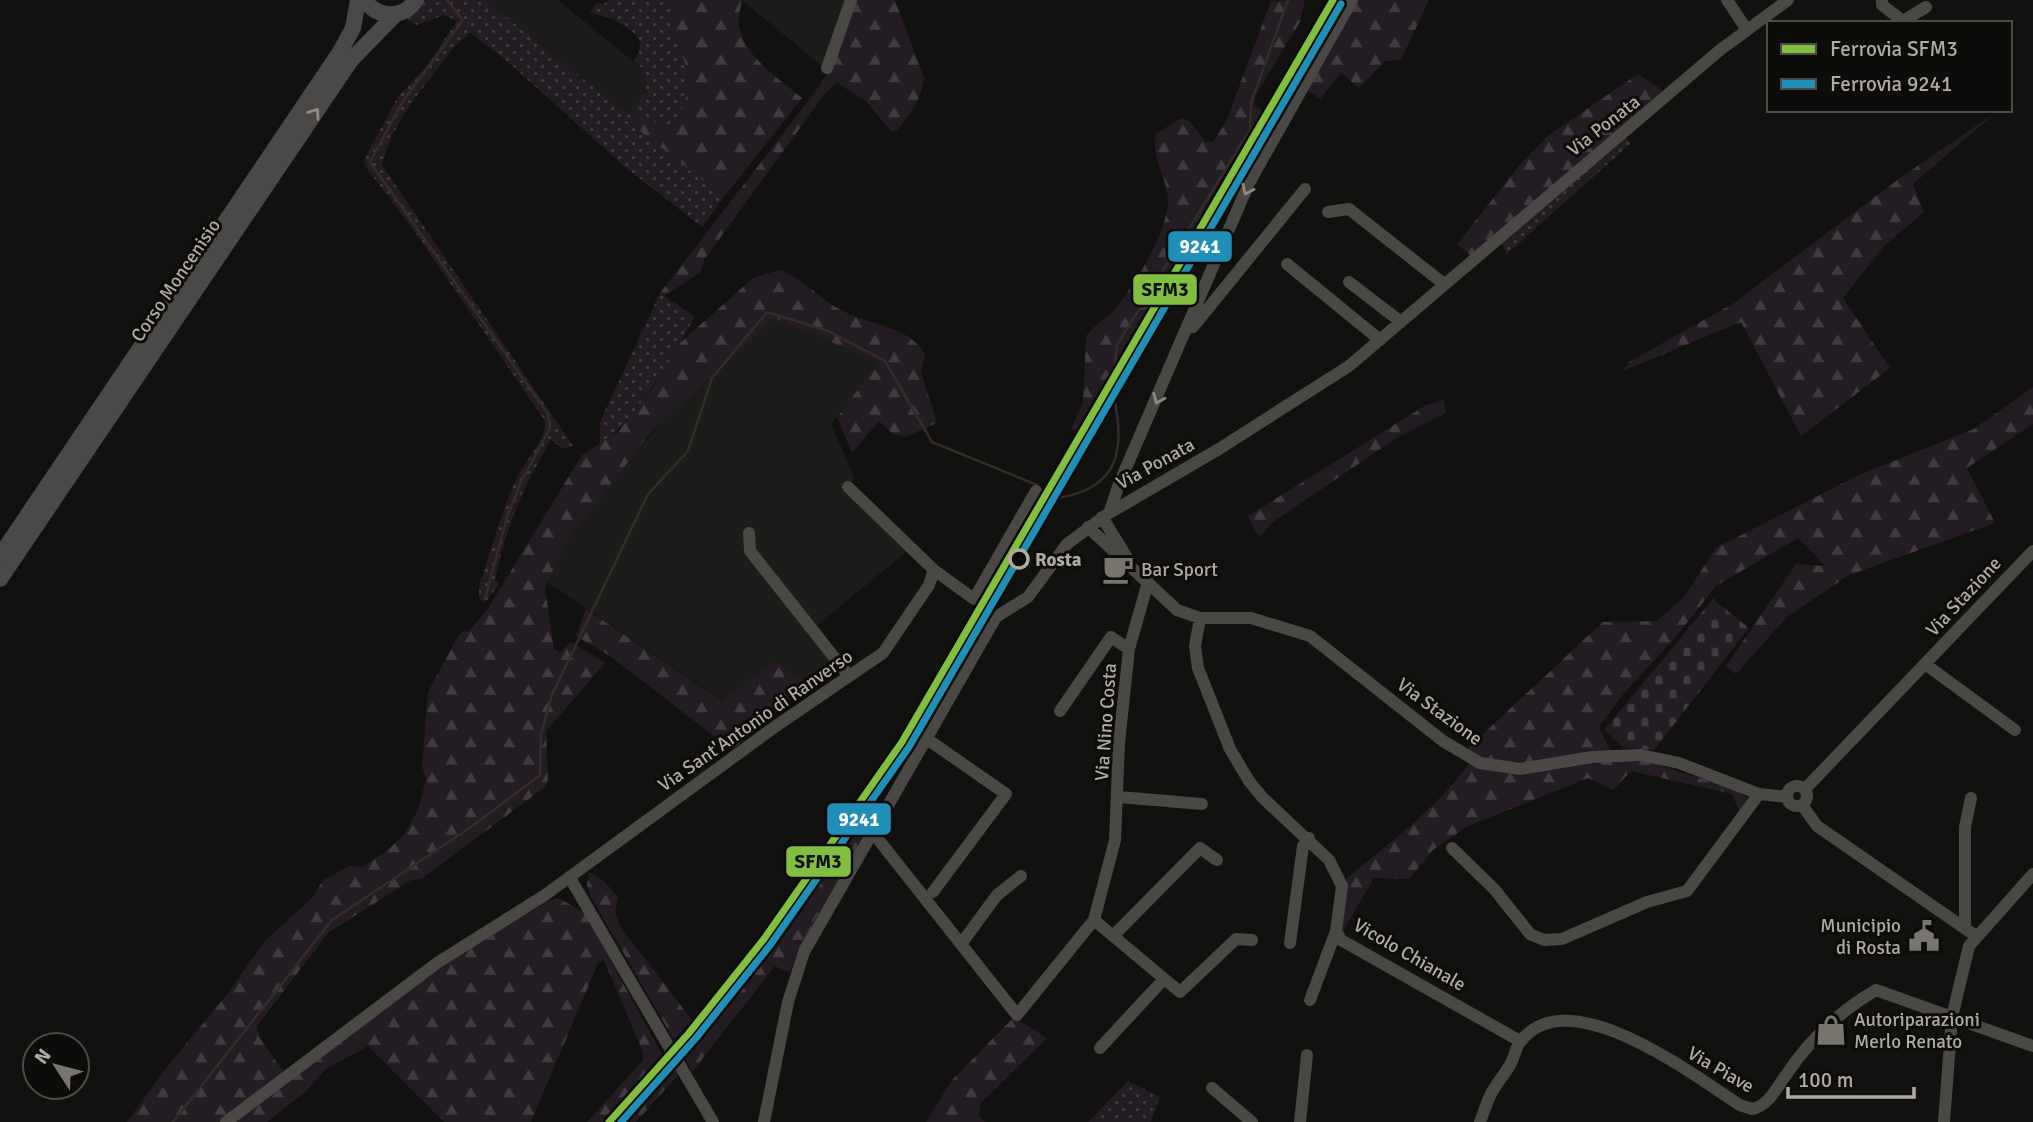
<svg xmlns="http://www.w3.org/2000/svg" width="2033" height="1122" viewBox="0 0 2033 1122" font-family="Signika,sans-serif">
<defs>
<pattern id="grass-dots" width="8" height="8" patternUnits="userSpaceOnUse" patternTransform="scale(1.75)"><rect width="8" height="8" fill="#231c23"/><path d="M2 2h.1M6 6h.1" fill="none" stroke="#413a40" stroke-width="1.8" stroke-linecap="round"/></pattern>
<pattern id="forest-firs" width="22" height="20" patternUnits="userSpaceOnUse" patternTransform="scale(1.75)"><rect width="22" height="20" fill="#231c23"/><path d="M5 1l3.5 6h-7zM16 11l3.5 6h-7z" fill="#413a40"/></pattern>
<pattern id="cemetery-stones" width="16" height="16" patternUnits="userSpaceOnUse" patternTransform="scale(1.75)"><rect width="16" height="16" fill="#231c23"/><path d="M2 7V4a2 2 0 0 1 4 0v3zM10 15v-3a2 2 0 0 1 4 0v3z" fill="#413a40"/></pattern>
</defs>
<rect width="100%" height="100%" fill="#111110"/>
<path fill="#1c1c1a" d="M485,0H558L645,71L646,90L628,115Z
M742,0H849L823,67Z
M774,318L880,362L831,424L855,479L841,489L906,552L809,632L838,669L816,686L775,661L723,700L547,582L567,542L623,465L674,410Z"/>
<path fill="url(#grass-dots)" d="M424,0H485L628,115L626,120L724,197L702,227L625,167L502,57L470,33L455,46L409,106L391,137L382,165L573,446L564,449L551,440C524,485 505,528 495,580L499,584L485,603L479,598V586C492,549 501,509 519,474C527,458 546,440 545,421L415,232L365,166L364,159L398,97L425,68L457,21L444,15L417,25L404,18Z
M609,0H673L670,32C691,61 694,95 674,126C659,129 645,116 634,107L646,90L645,71L634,61C636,57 640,50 640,45C641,30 603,13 590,13L597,3L604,4Z
M1623,136L1631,143L1507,254L1501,243Z
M660,293L695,317C679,345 628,433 600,443V422Z
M1128,1081L1160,1097L1151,1122H1088Z"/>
<path fill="url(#forest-firs)" d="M673,0H743C724,44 773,74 802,98L724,197L625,119L634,107C645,116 659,129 674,126C694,95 691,61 670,32Z
M856,0H895L924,78C921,100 910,116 895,132L891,131L866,101L837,83L827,91L704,260L701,272L664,296L660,293L815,92L832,66Z
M1305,0L1300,22L1255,96L1254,105L1265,112L1077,432L1071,429L1083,402L1086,336C1093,326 1106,319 1114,310C1135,285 1165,236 1168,203C1169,180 1150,157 1156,134L1181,118L1190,122L1206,142H1213L1226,122L1271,1Z
M1344,0H1429L1401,60L1385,61L1359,88L1341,73L1320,99L1297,83Z
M1638,74L1665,92L1471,256L1457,244L1523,161L1549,135Z
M1995,113L1913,184L1924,212L1883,247L1843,298L1890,368L1801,436L1741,322L1623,371L1629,362L1734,303L1900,178Z
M779,270C801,277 819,298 839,309C866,325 909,325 925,354L921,372L937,423L905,437L893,434L879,421L852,453L837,417L879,362L774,318L647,437L567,542L545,588L554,649L560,653L571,642L605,663L546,731L548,780L545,787L423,878L411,880L328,933L257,1026L259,1037L283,1071L220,1122H127L166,1068L225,997L265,941L314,896L322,881L349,866L363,867L389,849L404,834L418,810L426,780L422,766L428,692L458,636L463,631L468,632L487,610L582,455L618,432L654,386L668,358L681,342L753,278Z
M2033,387V424L1967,468L1995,523L1849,575L1787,617L1736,674L1726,666L1796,564L1826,566L1798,538L1716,586L1675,638L1624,693L1599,727L1610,750L1738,790L1751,803L1741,815L1732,794L1631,771L1613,790L1588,778L1468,826L1433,850L1409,879L1374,878L1343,931L1345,880C1389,843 1444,803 1475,755L1467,749L1603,622L1657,621L1684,597L1716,548L1859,475L1974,429Z
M1444,400L1446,413L1398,437L1273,522L1259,538L1248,516L1426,405Z
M586,609L722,700L775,661L810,683L732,750L610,656L576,636Z
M862,819L871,830L799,945L790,973L775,966L692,1072L682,1052L767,949Z
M589,872L604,881L618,897L615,911L619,925L692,1020L674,1040L591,897L587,885Z
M558,898L584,912L663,1056L605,1122H587L643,1060V1052L604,960L598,963L531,1122H444L368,1046L326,1069L304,1093L267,1122H234L440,968L548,901Z
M1014,1017L1047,1038L981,1103L979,1116L985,1122H926L952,1080Z
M673,1065L678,1075L636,1122H622Z"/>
<path fill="url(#cemetery-stones)" d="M1713,599L1749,628L1654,750L1624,748L1604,730Z"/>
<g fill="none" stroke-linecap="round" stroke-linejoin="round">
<path stroke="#362b28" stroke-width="2.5" d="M447,0L463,20L403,101L370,162L548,414L550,428L521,482L507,517L485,599
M1114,369L1117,345L1250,130L1251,103L1288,0
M1058,498C1120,488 1125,449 1114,397
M799,949L811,926
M173,1122L332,920L471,827L540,775L541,734L552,695L648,494L688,451L712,378L767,312L828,331L885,361L932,442L1037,485"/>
<path stroke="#494845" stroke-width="12" d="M1727,0L1747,30
M1882,0V5L1903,21L1926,7
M827,68L851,0
M1328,212L1349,209L1444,284
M1287,264L1380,340
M1349,282L1401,322
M1193,327L1305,189
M848,487L934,570L974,599L1036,491
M1110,511L1119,484L1249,183L1352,0
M1102,517L1126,556
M1088,527L1177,610L1200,618H1251L1310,636L1443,741L1480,763L1520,769L1592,757L1641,755L1679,763L1759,794L1787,797
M749,533L750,551L849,676
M1200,618L1195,646L1198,668L1230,749L1249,781L1263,798L1329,860L1342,886L1336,931L1341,940L1520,1041
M1925,664L2015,730
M1060,711L1111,637L1129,649
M927,739L1006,794L933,892
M1787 796a10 10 0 1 1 20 0a10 10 0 1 1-20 0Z
M1805,789L2033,551
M1119,797L1202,804
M1802,805L1817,826L1976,936
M874,834L1017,1015L1094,920L1115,840L1119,743L1129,649L1148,582
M1452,848L1495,890L1530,934L1544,940L1562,939L1647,902L1687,891L1759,794
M570,878L713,1122
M1094,920L1180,992L1236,939L1252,940
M1965,928V827L1971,798
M1113,936L1200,848L1217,860
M1290,943L1303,846L1309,838
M961,944L997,895L1021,876
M1310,1000L1336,931
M1100,1048L1164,979
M1212,1088L1252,1122
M226,1122L437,963L545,895L776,726L883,653L929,585L934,570
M764,1122L788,1002L804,952L996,617L1028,597L1067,544L1106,515L1219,449L1349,366L1720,50L1788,0
M1300,1122L1307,1055
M1480,1122C1484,1112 1487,1101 1492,1092C1498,1081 1507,1072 1512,1061C1515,1055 1516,1046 1521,1041C1569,979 1694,1076 1740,1105L1752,1109C1768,1107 1777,1087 1786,1075C1810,1039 1838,1012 1876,990L2033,1046
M1944,1122L1952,1017L1969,946L2033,874"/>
<path stroke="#4b4947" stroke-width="16" d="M364,0C378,18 402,20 416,0
M0,556L340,52L353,28L358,0
M0,579L351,60L395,15"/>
<defs>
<path id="rail-1" d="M609,1122L689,1033L764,939L902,742L1333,0"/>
<path id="rail-2" d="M621,1122L696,1038L771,944L909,747L1341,4"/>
</defs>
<use href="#rail-1" stroke="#0c0c0b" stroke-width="12"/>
<use href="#rail-2" stroke="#0c0c0b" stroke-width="12"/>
<use href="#rail-1" stroke="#82bf40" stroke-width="7"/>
<use href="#rail-2" stroke="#208fb8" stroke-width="7"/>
</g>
<defs><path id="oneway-chevron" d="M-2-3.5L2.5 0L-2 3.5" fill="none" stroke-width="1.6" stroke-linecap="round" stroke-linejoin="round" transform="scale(1.75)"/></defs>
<use stroke="#938d86" href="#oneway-chevron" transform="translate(315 113) rotate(-55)"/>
<g stroke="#8d8881">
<use href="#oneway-chevron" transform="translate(1247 190) rotate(116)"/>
<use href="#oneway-chevron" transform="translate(1158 399) rotate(113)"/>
</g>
<defs>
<symbol id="cafe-bare" viewBox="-9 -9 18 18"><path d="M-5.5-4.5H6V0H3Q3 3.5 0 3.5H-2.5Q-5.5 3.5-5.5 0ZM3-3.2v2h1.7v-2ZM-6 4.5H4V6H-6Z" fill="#7a746e" stroke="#0c0c0b" stroke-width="2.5" paint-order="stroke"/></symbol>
<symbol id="civic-bare" viewBox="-9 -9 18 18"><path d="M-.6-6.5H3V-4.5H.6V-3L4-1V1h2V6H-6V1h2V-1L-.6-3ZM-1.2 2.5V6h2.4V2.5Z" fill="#7a746e" stroke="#0c0c0b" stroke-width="2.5" paint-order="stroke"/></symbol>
<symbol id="shop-bare" viewBox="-9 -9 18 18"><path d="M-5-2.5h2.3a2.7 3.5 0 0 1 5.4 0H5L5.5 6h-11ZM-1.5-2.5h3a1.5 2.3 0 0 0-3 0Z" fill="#7a746e" stroke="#0c0c0b" stroke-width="2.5" paint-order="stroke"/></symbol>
</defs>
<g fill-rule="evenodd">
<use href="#cafe-bare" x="1096" y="547" width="44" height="44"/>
<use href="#civic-bare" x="1902" y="914" width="44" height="44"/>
<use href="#shop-bare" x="1809" y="1008" width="44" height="44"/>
</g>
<circle fill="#0c0c0b" stroke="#b2aaa1" stroke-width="3.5" cx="1019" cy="559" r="9"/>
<g text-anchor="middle" stroke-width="6" stroke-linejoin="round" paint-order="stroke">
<g font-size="19" fill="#b2aaa1" stroke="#0c0c0b">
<text transform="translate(1603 125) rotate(-38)" y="7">Via Ponata</text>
<text transform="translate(175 280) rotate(-56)" y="7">Corso Moncenisio</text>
<text transform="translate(1155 463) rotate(-29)" y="7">Via Ponata</text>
<text transform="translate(1963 596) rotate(-47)" y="7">Via Stazione</text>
<text transform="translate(1440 711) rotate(36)" y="7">Via Stazione</text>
<text transform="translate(755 720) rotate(-35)" y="7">Via Sant'Antonio di Ranverso</text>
<text transform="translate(1105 722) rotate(-86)" y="7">Via Nino Costa</text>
<text transform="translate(1410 954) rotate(30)" y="7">Vicolo Chianale</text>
<text transform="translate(1721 1069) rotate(30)" y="7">Via Piave</text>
</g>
<g font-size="19" font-weight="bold" fill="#b2aaa1" stroke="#0c0c0b" text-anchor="start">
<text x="1035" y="566">Rosta</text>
</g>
<g font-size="19" fill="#b2aaa1" stroke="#0c0c0b" text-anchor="start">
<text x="1141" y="576">Bar Sport</text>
<text x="1901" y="932" text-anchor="end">Municipio<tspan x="1901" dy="22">di Rosta</tspan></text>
<text x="1854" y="1026">Autoriparazioni<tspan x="1854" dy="22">Merlo Renato</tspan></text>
</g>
</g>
<g stroke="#0c0c0b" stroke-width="2.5">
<rect x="1167" y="230" width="66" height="33" rx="7" fill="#208fb8"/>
<rect x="1132" y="273" width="66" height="33" rx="7" fill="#82bf40"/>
<rect x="826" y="802" width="66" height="34" rx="7" fill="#208fb8"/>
<rect x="785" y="845" width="67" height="33" rx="7" fill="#82bf40"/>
</g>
<g font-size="19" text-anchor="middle" font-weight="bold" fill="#fff">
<text x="1200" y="253">9241</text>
<text x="859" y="826">9241</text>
</g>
<g font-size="19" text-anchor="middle" font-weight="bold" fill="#111">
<text x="1165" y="296">SFM3</text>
<text x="818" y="868">SFM3</text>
</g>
<rect x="1767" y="21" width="245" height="91" fill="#0c0c0b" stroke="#4e4b47" stroke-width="2"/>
<rect x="1781" y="44" width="35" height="10" fill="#82bf40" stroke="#4e4b47" stroke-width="2"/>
<text x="1830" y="56" font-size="21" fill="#b2aaa1">Ferrovia SFM3</text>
<rect x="1781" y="79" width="35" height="10" fill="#208fb8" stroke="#4e4b47" stroke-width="2"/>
<text x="1830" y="91" font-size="21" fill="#b2aaa1">Ferrovia 9241</text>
<g transform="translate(56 1066) rotate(306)"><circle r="33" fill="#0c0c0b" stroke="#4e4b47" stroke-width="2"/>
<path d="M0-5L12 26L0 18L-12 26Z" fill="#7a746e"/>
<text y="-10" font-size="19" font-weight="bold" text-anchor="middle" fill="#b2aaa1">N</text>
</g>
<path d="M1788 1087v10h126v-10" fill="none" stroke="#b2aaa1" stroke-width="3.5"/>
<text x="1798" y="1087" font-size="21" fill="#b2aaa1" stroke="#0c0c0b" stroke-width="5" paint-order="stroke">100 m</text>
</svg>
